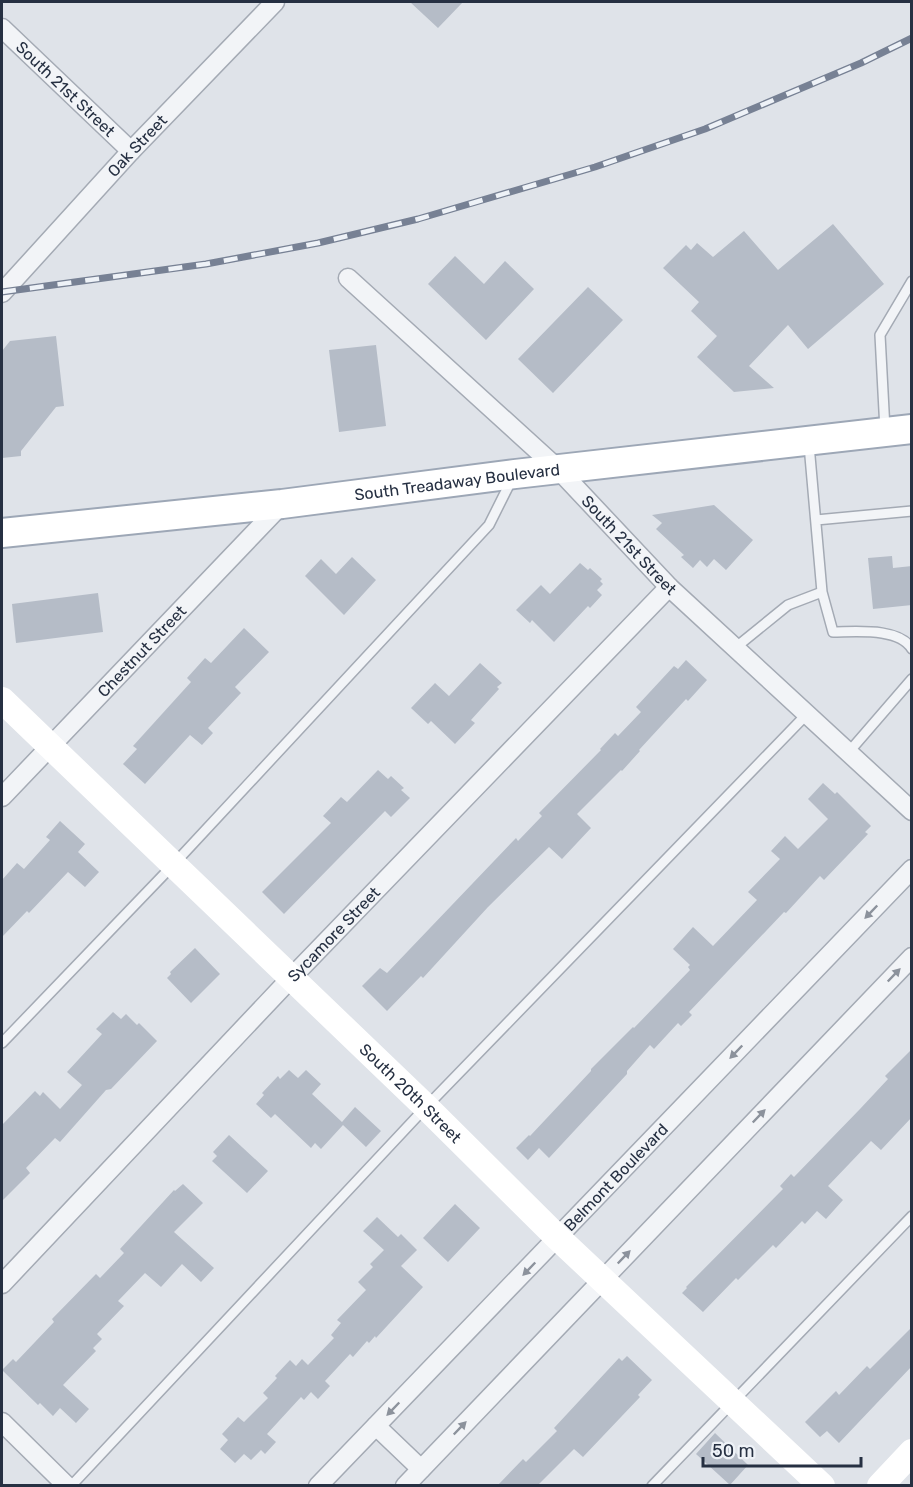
<svg xmlns="http://www.w3.org/2000/svg" width="913" height="1487" viewBox="0 0 913 1487" font-family="Rubik,sans-serif">
<rect width="100%" height="100%" fill="#dfe3e9"/>
<path fill="#b5bcc7" d="M410,2H463L438,28Z
M833,224L884,284L808,349L788,325L749,366L774,388L734,392L697,357L717,336L691,311L699,302L663,268L686,245L691,250L697,243L713,257L744,231L778,270Z
M455,256L484,284L505,261L534,289L486,340L428,284Z
M588,287L623,320L553,393L518,359Z
M56,336L64,406L56,407L21,451V456L2,458V351L10,341Z
M376,345L386,426L339,432L329,350Z
M714,505L753,540L726,570L714,559L707,567L700,560L693,568L681,557L684,555L656,529L662,523L652,515Z
M892,556L893,568L912,566V605L873,609L868,558Z
M352,557L376,580L344,615L305,576L321,559L336,574Z
M580,563L588,570L590,568L602,579L600,581L603,584L597,590L602,595L590,608L588,606L554,642L532,620L530,623L516,610L541,585L550,594Z
M98,593L103,632L16,643L12,604Z
M244,628L269,652L235,687L241,693L208,728L213,733L202,745L190,735L145,784L123,764L137,749L133,746L191,682L187,678L205,658L211,663Z
M686,660L707,680L688,701L686,699L639,750L640,751L622,771L621,770L577,814L591,828L562,859L549,847L488,907L423,978L421,976L387,1011L362,986L380,968L387,973L516,838L518,841L542,816L539,813L601,750L600,749L615,733L618,736L641,712L636,707L674,666L678,669Z
M480,663L502,683L497,687L499,689L471,720L475,723L455,744L431,721L428,724L411,708L435,683L449,696Z
M378,770L388,779L391,776L404,788L401,790L410,798L391,817L385,811L284,914L262,892L331,823L323,816L341,797L347,802Z
M823,783L835,794L837,792L871,826L865,832L868,834L824,880L820,876L786,913L784,912L689,1012L692,1015L681,1026L678,1023L654,1049L650,1045L627,1071V1074L549,1158L539,1148L528,1160L516,1148L529,1135L530,1136L591,1071V1069L633,1027L634,1028L690,970L688,967L690,965L673,949L693,927L713,946L757,900L748,892L780,859L771,851L785,836L798,849L828,819L808,799Z
M60,821L85,844L78,852L99,872L85,887L68,872L29,913L27,911L2,937V880L17,863L24,869L50,840L46,837Z
M195,948L220,974L191,1003L167,978L171,974L170,972Z
M113,1012L121,1019L126,1014L137,1025L139,1023L157,1041L111,1089L106,1090L60,1142L55,1138L26,1168L30,1173L2,1201V1125L35,1091L40,1096L43,1092L60,1109L82,1085L67,1072L102,1034L96,1029Z
M912,1049V1117L881,1150L871,1141L828,1186L843,1200L826,1219L817,1211L805,1224L802,1221L776,1248L773,1245L738,1280L736,1278L703,1312L682,1293L687,1288L686,1287L783,1189L780,1186L791,1174L794,1177L860,1109L888,1079L885,1076Z
M289,1070L298,1078L306,1070L321,1084L312,1094L342,1122L355,1107L381,1131L366,1147L343,1125L321,1149L315,1143L311,1148L275,1114L271,1118L256,1104L264,1095L262,1093L278,1076L280,1079Z
M229,1135L268,1171L247,1193L212,1161L217,1156L213,1152Z
M183,1184L203,1203L174,1232L214,1268L201,1282L182,1264L161,1287L145,1273L118,1301L124,1306L97,1334L102,1339L93,1348L96,1351L63,1385L89,1409L76,1423L60,1408L53,1416L40,1403L38,1405L2,1370L13,1359L16,1362L54,1322L52,1319L96,1274L100,1278L124,1253L120,1249L174,1190L175,1191Z
M455,1204L480,1228L448,1262L423,1238Z
M377,1217L398,1237L401,1234L417,1250L401,1266L423,1287L376,1338L375,1336L369,1343L367,1341L353,1357L350,1354L325,1381L330,1386L318,1399L311,1392L304,1400L301,1397L267,1434L276,1442L265,1454L261,1450L251,1460L244,1454L235,1463L220,1449L228,1440L222,1434L238,1417L244,1422L268,1398L263,1393L277,1378L275,1376L290,1360L296,1366L302,1359L308,1365L334,1338L331,1335L341,1323L337,1320L366,1290L358,1282L373,1267L370,1264L384,1250L363,1231Z
M912,1327V1366L839,1443L827,1431L820,1437L805,1422L836,1391L839,1395L867,1366L870,1369Z
M627,1356L652,1380L638,1395L640,1397L583,1457L574,1449L538,1485H498L523,1459L526,1462L557,1431L554,1428L619,1358L622,1361Z
M715,1433L748,1465L730,1485L696,1454Z"/>
<g fill="none" stroke-linecap="round" stroke-linejoin="round">
<defs>
<path id="lane" d="M885,430L880,335L912,281
M816,520L912,511
M822,592L833,632C854,632 899,627 912,649
M735,648L788,605L822,592L809,445
M848,753L912,679
M2,1043L173,865L489,525L512,479
M71,1486L426,1107L806,715
M652,1486L912,1216"/>
<g id="street">
<path id="s1" d="M2,28L131,151"/>
<path id="s2" d="M348,278L558,469L669,587L912,811"/>
<path id="s3" d="M2,293L131,151L275,2"/>
<path id="s4" d="M2,797L282,504"/>
<path id="s5" d="M2,1284L291,978L669,587"/>
<path d="M2,1422L67,1486"/>
<path d="M376,1426L421,1469"/>
<path id="s6" d="M318,1486L912,869"/>
<path d="M405,1486L912,957"/>
</g>
<g id="primary">
<path id="s8" d="M2,533L282,504L515,474L912,429"/>
</g>
</defs>
<use href="#lane" stroke="#a4aab4" stroke-width="12"/>
<use href="#street" stroke="#a4aab4" stroke-width="21"/>
<use href="#primary" stroke="#9da7b6" stroke-width="32"/>
<use href="#lane" stroke="#f2f4f7" stroke-width="9"/>
<use href="#street" stroke="#f2f4f7" stroke-width="18"/>
<g stroke="#fff" stroke-width="26">
<path id="s7" d="M2,700L426,1107L558,1238L822,1486"/>
<path d="M880,1486L912,1452"/>
</g>
<use href="#primary" stroke="#fff" stroke-width="28"/>
<defs>
<path id="rail" d="M2,292L206,264L318,243L418,219L595,167L705,129L861,63L912,38"/>
</defs>
<use href="#rail" stroke="#778194" stroke-width="7"/>
<use href="#rail" stroke="#eef2f7" stroke-width="4.5" stroke-dasharray="14" stroke-linecap="butt"/>
</g>
<defs><path id="oneway-solid" d="M-6-.8H1V-3.2L6.5 0L1 3.2V.8H-6Z" transform="scale(1.5)"/></defs>
<g fill="#8c929c">
<use href="#oneway-solid" transform="translate(871 912) rotate(134)"/>
<use href="#oneway-solid" transform="translate(894 975) rotate(-46)"/>
<use href="#oneway-solid" transform="translate(736 1052) rotate(134)"/>
<use href="#oneway-solid" transform="translate(759 1116) rotate(-46)"/>
<use href="#oneway-solid" transform="translate(624 1257) rotate(-46)"/>
<use href="#oneway-solid" transform="translate(529 1269) rotate(134)"/>
<use href="#oneway-solid" transform="translate(393 1409) rotate(134)"/>
<use href="#oneway-solid" transform="translate(460 1428) rotate(-46)"/>
</g>
<g text-anchor="middle" stroke-width="5" stroke-linejoin="round" paint-order="stroke">
<g font-size="16" fill="#263042" stroke="#eef2f7">
<text dy="6" stroke="none"><textPath href="#s1" startOffset="88">South 21st Street</textPath></text>
<text dy="6" stroke="none"><textPath href="#s3" startOffset="200">Oak Street</textPath></text>
<text dy="6" stroke="none"><textPath href="#s8" startOffset="458">South Treadaway Boulevard</textPath></text>
<text dy="6" stroke="none"><textPath href="#s2" startOffset="388">South 21st Street</textPath></text>
<text dy="6" stroke="none"><textPath href="#s4" startOffset="202">Chestnut Street</textPath></text>
<text dy="6" stroke="none"><textPath href="#s5" startOffset="482">Sycamore Street</textPath></text>
<text dy="6" stroke="none"><textPath href="#s7" startOffset="567">South 20th Street</textPath></text>
<text dy="6" stroke="none"><textPath href="#s6" startOffset="429">Belmont Boulevard</textPath></text>
</g>
</g>
<rect width="913" height="1487" fill="none" stroke="#263042" stroke-width="6"/>
<path d="M703 1457v9h158v-9" fill="none" stroke="#263042" stroke-width="3"/>
<text x="712" y="1457" font-size="18" fill="#263042" stroke="#eef2f7" stroke-width="4.5" paint-order="stroke">50 m</text>
</svg>
